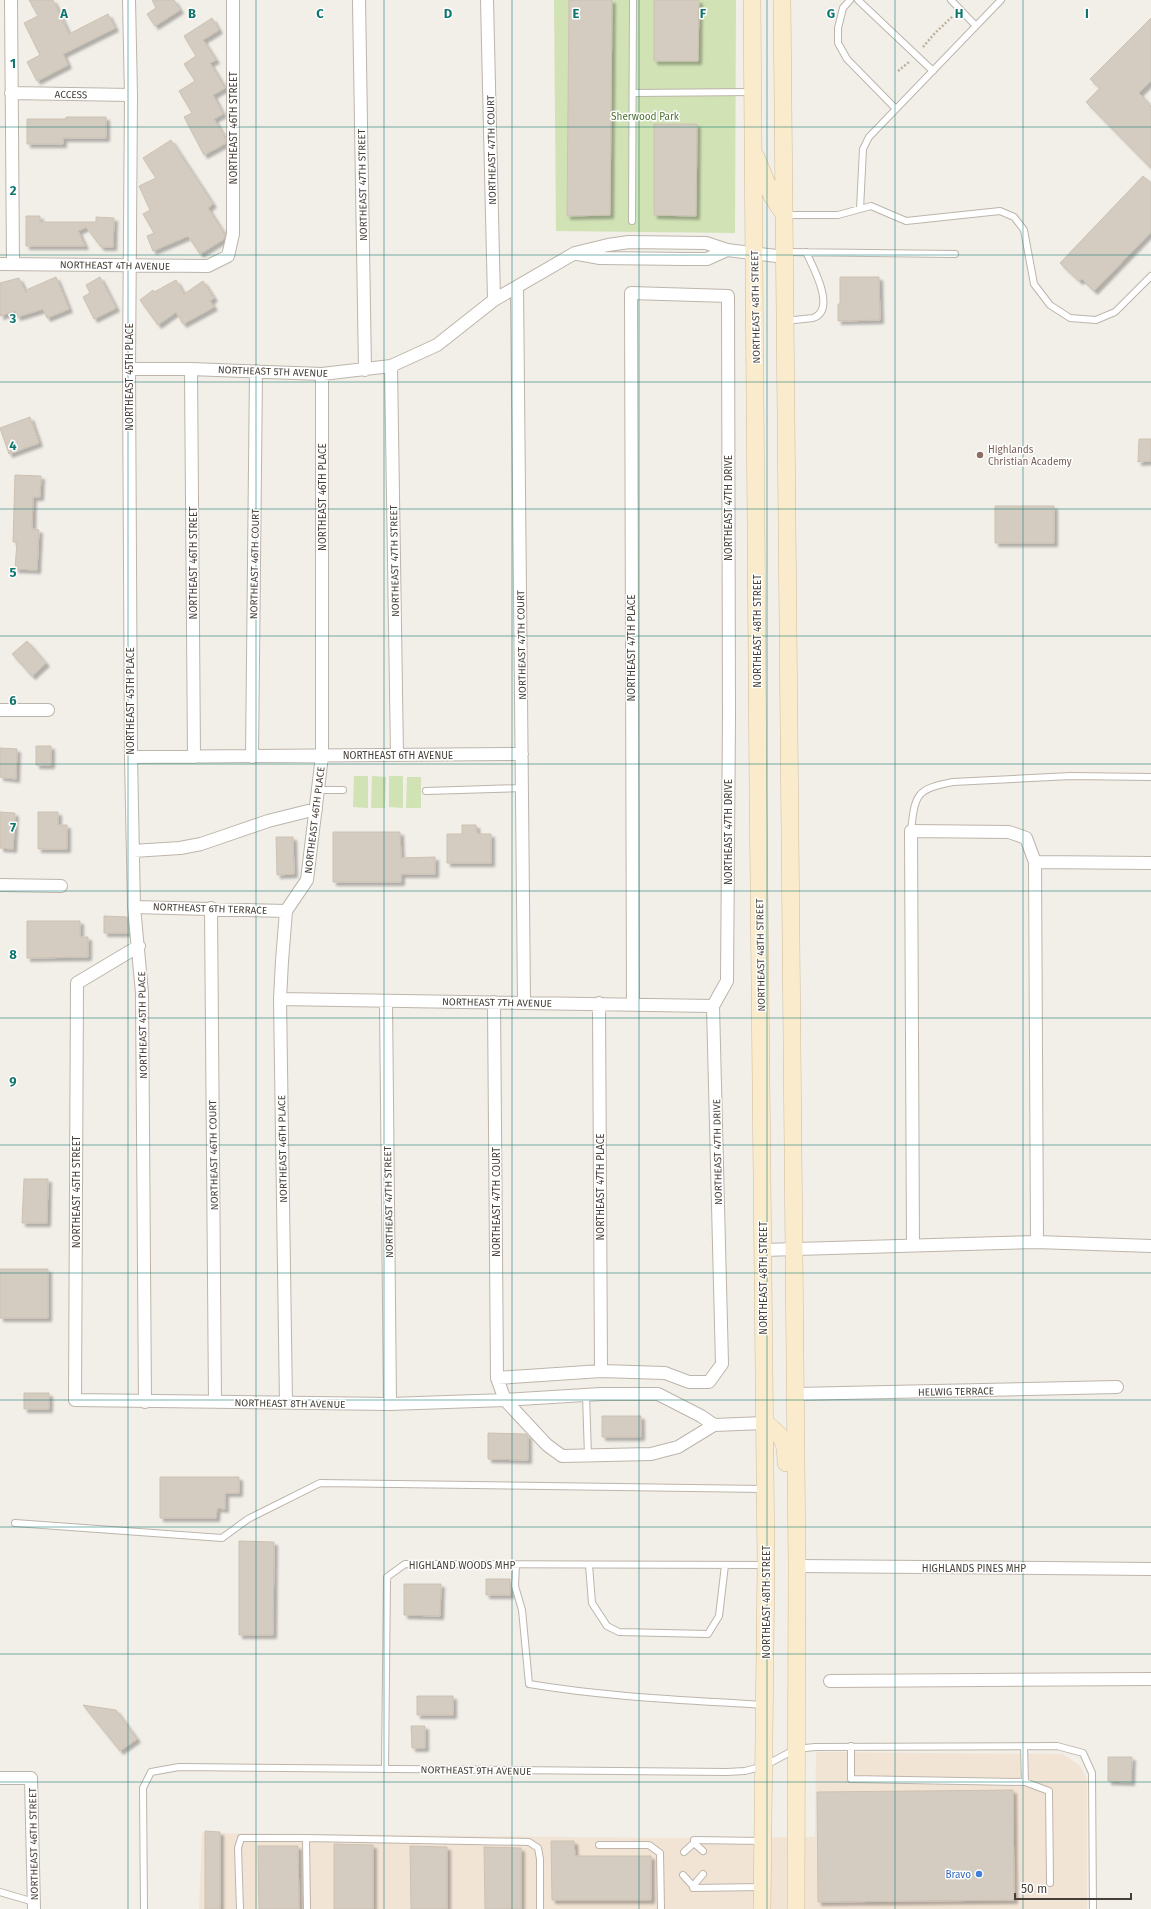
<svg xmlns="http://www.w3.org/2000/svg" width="1151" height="1909" viewBox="0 0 1151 1909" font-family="'Fira Sans',sans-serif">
<defs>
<filter id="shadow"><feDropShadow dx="3.5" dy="3.5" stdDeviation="1" flood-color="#0004"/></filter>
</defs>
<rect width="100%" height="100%" fill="#f2eee8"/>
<path fill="#f2e4d5" d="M816,1752L1063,1754L1080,1766L1087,1780V1909H199L202,1833L661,1838L815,1837Z"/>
<path fill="#d1e2b5" d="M554,0H736L735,233L556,231Z
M354,776H368V808L353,807Z
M372,776L386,777L385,808H371Z
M389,776H403V808L389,807Z
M407,777H421V808H406Z"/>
<path fill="#d5ccc1" stroke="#ccc1b2" filter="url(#shadow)" d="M29,0H53L69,34L108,14L115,28L63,54L68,65L37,81L27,62L40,55L24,23L38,16Z
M152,0H174L180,10L155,26L147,14L156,8Z
M569,0H612L610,215L567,216Z
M654,0H699L698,61H654Z
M212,18L219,30L203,40L216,60L210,63L225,88L213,95L223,114L214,119L226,139V143L204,155L184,117L192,113L179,91L195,81L184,64L196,56L184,36Z
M1151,18V81L1139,93L1151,106V168L1086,102L1100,88L1090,79Z
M66,117H106V138H63V144H27V119H66Z
M654,124H697L696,216L654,215Z
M171,140L213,204L208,208L225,235L224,239L200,254L188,236L153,251L147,236L154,233L143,214L150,210L139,186L156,178L143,158Z
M1143,176L1151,183V232L1094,291L1082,279L1079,281L1060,263Z
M26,216H40V222H96V217L114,218L113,247H101L86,227L78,231L85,246H26Z
M56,277L69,309L47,318L43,309L17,317L15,311L0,316V283L19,278L26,293V290Z
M100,277L116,308L94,319L83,297L90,293L86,285Z
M840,277H879L880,320L838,321V304H840Z
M176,280L184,294L203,281L214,298L210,301L214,307L183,324L176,312L158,325L140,300L153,290L154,292Z
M30,417L39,443L9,454L0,428Z
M1139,439H1151V461L1138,462Z
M15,475L41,476L40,497H33L32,529L39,530L37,570L15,569L17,542H13Z
M995,506H1054V543H995Z
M27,641L46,663L32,676L12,654Z
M36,746H51V765H36Z
M0,748L17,749L16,779L0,777Z
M0,812L15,813L13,849L0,848Z
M38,812H58V825H67V849H38Z
M462,825H476L477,834H491V863H447V834H462Z
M333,832H400L401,858L435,857V874H401V882H333Z
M276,837H293L294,874L277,875Z
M104,916L127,917L129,933H104Z
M27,921H80V937H88V957L27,958Z
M24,1179H48L47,1223H22Z
M0,1269H48V1318H0Z
M24,1393H49V1409H24Z
M602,1416H641V1437H602Z
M488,1433L526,1434L528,1436V1460L488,1459Z
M160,1477H239V1493H225V1509L217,1508L216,1518H160Z
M239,1541L274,1542L273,1635H239Z
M486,1579H510V1595H486Z
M404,1584H441L440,1616L404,1615Z
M417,1696H453V1715H417Z
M83,1705L116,1710L137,1739L120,1751Z
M411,1726H425V1748H412Z
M1108,1757H1132L1131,1782L1108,1781Z
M1013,1790L1014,1900L818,1902L817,1792Z
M205,1831L220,1832V1909H205Z
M551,1841H574L575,1856H651V1900H552Z
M334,1844L373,1845V1909H334Z
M258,1846H298L299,1909H259Z
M410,1846L447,1847V1909H411Z
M484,1847L521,1848V1909H485Z"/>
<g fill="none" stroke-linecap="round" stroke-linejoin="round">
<defs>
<path id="lane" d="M850,0L843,8L838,28V43L847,59L896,109
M858,0L933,71
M951,0L976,26
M633,93L752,92
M860,209L863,149L869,137L1001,0
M786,215H838L871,206L906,221L1000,211L1014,217L1024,230L1034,284L1050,305L1070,318L1096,320L1115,312L1151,276
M632,221L633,0
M786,252L955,254
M785,321L813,318C837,310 813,267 806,252
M318,790H343
M426,791L522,788
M911,831C915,794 916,789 953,782L1071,776L1151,777
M586,1395L588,1456
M15,1523L222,1538L248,1519L320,1483L764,1489
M516,1565L515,1586L522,1610L529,1684C607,1697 685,1700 763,1705
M589,1565L592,1603L607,1626L619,1632L708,1634L719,1616L725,1565
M851,1746V1779L1025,1782L1024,1746
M385,1769L387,1577L405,1564L765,1565
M1025,1782L1049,1791L1050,1883
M694,1843L703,1851
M599,1845H649L660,1853L661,1909
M684,1852L694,1843V1840L762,1841
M683,1875L693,1886V1888L761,1887
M693,1886L703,1874
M0,1892L34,1902
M144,1909L143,1788L151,1772L179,1767L727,1772L745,1771L764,1766L796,1749L815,1747L1057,1746L1083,1753L1092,1773L1093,1909
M240,1909L238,1848L241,1838H306
M307,1909L306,1838L529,1842L538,1848L540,1859V1909"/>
<path id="street" d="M11,0L13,264
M129,0L131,95L129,369L131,757L134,907L142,993L145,1402
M359,0L365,370
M487,0L494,300
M11,93L131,95
M578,254L600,258L685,259H707L727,250
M0,264L208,266L228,256L233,234V0
M517,288L524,1002
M391,366L397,755
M129,369H191L322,374L391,366L437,345L494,300L575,253L608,245L629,242L706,243L727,250L785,257
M191,369L194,757
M0,710H48
M131,757L522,754
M252,757L256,371
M133,851L180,848L201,844L268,821L316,809
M1035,862L1037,1242
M0,885L61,886
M134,907L286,911
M211,908L215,1402
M139,946L77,983L75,1400L390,1404L505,1400L601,1394H658L701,1416L714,1425
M280,999L713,1006
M386,1001L390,1404
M494,1002L497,1378L505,1400L547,1445L562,1456L651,1454L678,1447L714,1425L765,1423
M599,1003L601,1371
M913,1245L911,831L1009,832L1026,838L1035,862L1151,863
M763,1250L1037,1242L1151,1246
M497,1378L601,1371L665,1373L689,1382H709L722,1364L713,1006L727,981L729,716L728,296L631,293L633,1004
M795,1394L1117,1387
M286,1403L280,999L282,961L286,911L307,880L322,756V374
M797,1566L1151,1569
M830,1681L1151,1679
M0,1778H31L34,1909"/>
<path id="secondary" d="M752,0L758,789L766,1565L762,1909
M782,0L797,1566L796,1909
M756,157L772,196L784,214
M765,1423C783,1436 786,1441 786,1463"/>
</defs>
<use href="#lane" stroke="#bdb5ab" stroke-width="8"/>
<use href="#street" stroke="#bdb5ab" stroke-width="14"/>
<use href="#secondary" stroke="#cdbd9c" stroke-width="18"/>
<path stroke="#bdb09e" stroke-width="2.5" stroke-dasharray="2 2" stroke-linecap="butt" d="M923,47L935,33L953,16
M898,71L909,62"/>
<use href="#lane" stroke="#fff" stroke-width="6"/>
<use href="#street" stroke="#fff" stroke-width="12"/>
<use href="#secondary" stroke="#f9ebcb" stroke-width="17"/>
</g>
<path fill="none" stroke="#0f766e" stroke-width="1" stroke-opacity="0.55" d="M128,0V1909M256,0V1909M384,0V1909M512,0V1909M639,0V1909M767,0V1909M895,0V1909M1023,0V1909M0,127H1151M0,255H1151M0,382H1151M0,509H1151M0,636H1151M0,764H1151M0,891H1151M0,1018H1151M0,1145H1151M0,1273H1151M0,1400H1151M0,1527H1151M0,1654H1151M0,1782H1151"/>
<circle fill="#8d6e63" stroke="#fff" stroke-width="1.5" cx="980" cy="455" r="4"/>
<circle fill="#3f7fe0" stroke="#fff" stroke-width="1.5" cx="979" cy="1874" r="4"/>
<g text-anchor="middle" stroke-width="3" stroke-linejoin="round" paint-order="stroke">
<g font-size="10" fill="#453f37" stroke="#fff">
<text transform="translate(71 94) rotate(1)" y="4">ACCESS</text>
<text transform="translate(233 128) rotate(-90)" y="4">NORTHEAST 46TH STREET</text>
<text transform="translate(491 150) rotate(-91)" y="4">NORTHEAST 47TH COURT</text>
<text transform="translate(362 185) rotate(-91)" y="4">NORTHEAST 47TH STREET</text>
<text transform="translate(115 265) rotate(1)" y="4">NORTHEAST 4TH AVENUE</text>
<text transform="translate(755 307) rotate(-91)" y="4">NORTHEAST 48TH STREET</text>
<text transform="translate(273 371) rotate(2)" y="4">NORTHEAST 5TH AVENUE</text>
<text transform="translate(129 377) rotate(-90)" y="4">NORTHEAST 45TH PLACE</text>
<text transform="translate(322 497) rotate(-90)" y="4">NORTHEAST 46TH PLACE</text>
<text transform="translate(728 508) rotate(-90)" y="4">NORTHEAST 47TH DRIVE</text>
<text transform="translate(394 561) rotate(-91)" y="4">NORTHEAST 47TH STREET</text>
<text transform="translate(193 563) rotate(-90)" y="4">NORTHEAST 46TH STREET</text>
<text transform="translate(254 564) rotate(-89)" y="4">NORTHEAST 46TH COURT</text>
<text transform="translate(757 631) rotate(-90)" y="4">NORTHEAST 48TH STREET</text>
<text transform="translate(521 645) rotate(-91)" y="4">NORTHEAST 47TH COURT</text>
<text transform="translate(631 648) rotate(-90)" y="4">NORTHEAST 47TH PLACE</text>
<text transform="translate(130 701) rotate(-90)" y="4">NORTHEAST 45TH PLACE</text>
<text x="398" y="759">NORTHEAST 6TH AVENUE</text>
<text transform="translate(314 820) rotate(-83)" y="4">NORTHEAST 46TH PLACE</text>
<text transform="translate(728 832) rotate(-90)" y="4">NORTHEAST 47TH DRIVE</text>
<text transform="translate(210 908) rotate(2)" y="4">NORTHEAST 6TH TERRACE</text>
<text transform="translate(760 955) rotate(-91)" y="4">NORTHEAST 48TH STREET</text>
<text transform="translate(497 1002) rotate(1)" y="4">NORTHEAST 7TH AVENUE</text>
<text transform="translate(142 1025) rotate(-91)" y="4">NORTHEAST 45TH PLACE</text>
<text transform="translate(282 1149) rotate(-91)" y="4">NORTHEAST 46TH PLACE</text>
<text transform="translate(717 1152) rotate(-91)" y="4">NORTHEAST 47TH DRIVE</text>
<text transform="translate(213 1155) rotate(-91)" y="4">NORTHEAST 46TH COURT</text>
<text transform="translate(600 1187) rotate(-90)" y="4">NORTHEAST 47TH PLACE</text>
<text transform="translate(76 1192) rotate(-90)" y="4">NORTHEAST 45TH STREET</text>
<text transform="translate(388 1202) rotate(-91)" y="4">NORTHEAST 47TH STREET</text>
<text transform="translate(496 1202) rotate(-90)" y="4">NORTHEAST 47TH COURT</text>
<text transform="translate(763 1278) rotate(-90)" y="4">NORTHEAST 48TH STREET</text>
<text transform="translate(956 1391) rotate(-1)" y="4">HELWIG TERRACE</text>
<text transform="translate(290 1403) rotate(1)" y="4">NORTHEAST 8TH AVENUE</text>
<text x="462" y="1569">HIGHLAND WOODS MHP</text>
<text x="974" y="1572">HIGHLANDS PINES MHP</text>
<text transform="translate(766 1602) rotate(-90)" y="4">NORTHEAST 48TH STREET</text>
<text transform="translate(476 1770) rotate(1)" y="4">NORTHEAST 9TH AVENUE</text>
<text transform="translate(33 1844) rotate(-91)" y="4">NORTHEAST 46TH STREET</text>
</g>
<g font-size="10" fill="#4d7030" stroke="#fff">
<text x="645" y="120">Sherwood Park</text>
</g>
<g font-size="10" fill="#785e54" stroke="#fff" text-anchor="start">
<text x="988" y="453">Highlands<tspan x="988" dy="12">Christian Academy</tspan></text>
</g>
<g font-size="10" fill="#366cbe" stroke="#fff" text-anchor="end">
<text x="971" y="1878">Bravo</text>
</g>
</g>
<g font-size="13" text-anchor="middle" font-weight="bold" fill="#0f766e" stroke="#fff" stroke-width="3" stroke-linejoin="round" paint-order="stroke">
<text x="64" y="18">A</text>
<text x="192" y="18">B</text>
<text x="320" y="18">C</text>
<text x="448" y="18">D</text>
<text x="576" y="18">E</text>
<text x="703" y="18">F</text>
<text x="831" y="18">G</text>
<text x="959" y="18">H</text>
<text x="1087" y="18">I</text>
<text x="13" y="68">1</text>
<text x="13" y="195">2</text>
<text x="13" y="323">3</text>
<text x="13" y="450">4</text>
<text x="13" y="577">5</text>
<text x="13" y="705">6</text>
<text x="13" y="832">7</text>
<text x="13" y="959">8</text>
<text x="13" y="1086">9</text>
</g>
<path d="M1015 1893v6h116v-6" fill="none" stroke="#453f37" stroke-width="2"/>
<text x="1021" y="1893" font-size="12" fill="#453f37" stroke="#ffffff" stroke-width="3" paint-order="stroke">50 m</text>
</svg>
